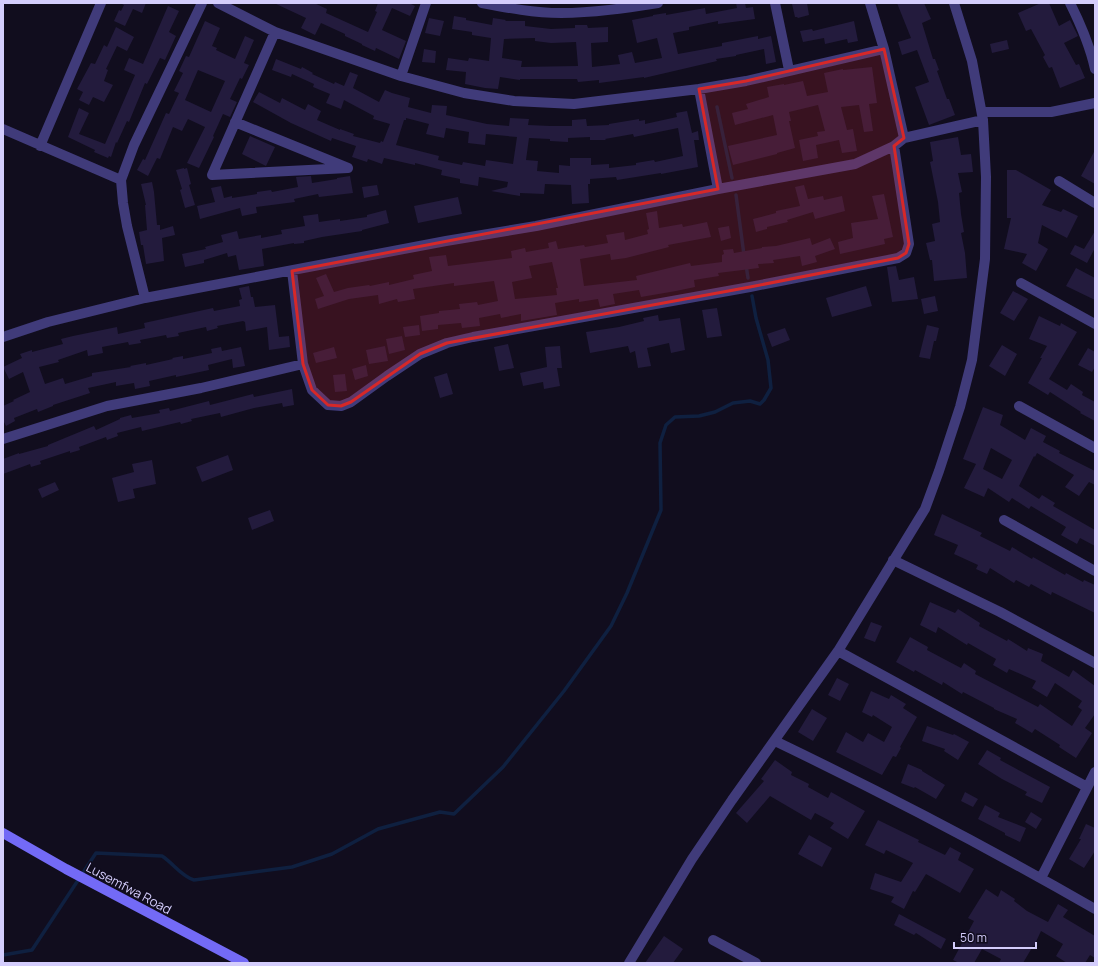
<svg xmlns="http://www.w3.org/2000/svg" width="1098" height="966" viewBox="0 0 1098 966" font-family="Manrope,sans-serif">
<rect width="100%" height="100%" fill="#110d1e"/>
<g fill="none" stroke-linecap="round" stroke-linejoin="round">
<path stroke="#0f2040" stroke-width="3.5" d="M717,107L732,178
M736,195L744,255
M746,265L748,278
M3,955L32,950L96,853L162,856C174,864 181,876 194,880L292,867L332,854L378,829L440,812L454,814L503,767L564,691L611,626L627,593L661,510L660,443L666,425L675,417L699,416L715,412L733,403L750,401L760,404L764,400L771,388L768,360L756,318L752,296"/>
</g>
<path fill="#231b3d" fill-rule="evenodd" d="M120,3H146L142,13L133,9L125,26L114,21L119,10L121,11L124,5Z
M274,3H314L327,9L326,13L368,32L377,12L375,11L378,3H409L415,6L410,16L392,8L382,30L406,41L399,59L376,48L375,51L362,45V44L345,36V34L321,23L315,35L301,28L306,18Z
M736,3H745L746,8L753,7L755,19L718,24V21L689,27V30L673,33L678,54L722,46V43L758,36V39L771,36L776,62L766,64L764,49L736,55V56L716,59L717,61L644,78V77L599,83V80L578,82L577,79H520V80L500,77L498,89L485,88L465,84L466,72L446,70L448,58L468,61L469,58L489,61L491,38L472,35V32L452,29L454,16L466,18V20L492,25L493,18L506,20L505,21H525V26L551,29L575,28V25H587L588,28L608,27V42L591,43L592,67L620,64L618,55L632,52L635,63L662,58L657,38L637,43L632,20L653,16V15L666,13V15L705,8L706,14L737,8ZM535,38V41L551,43L576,42L578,66L521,67L522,61L502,58L504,39Z
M799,3H807L809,15L798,18L797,17H795L792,4Z
M897,3H924L931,19L922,23L933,59H935L939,70L937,71L947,99H949L955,115L929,125L915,87L929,82L917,50L902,55L898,42L911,38Z
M1041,3H1049L1059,26L1070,20L1078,36L1064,43L1076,65L1079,64L1085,78L1060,88L1052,67L1049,68L1043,57L1045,55L1031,29L1026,31L1018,13Z
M168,6L179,11L169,32L176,36L165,60L160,58L147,84L145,83L129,122L127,121L117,143L116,142L111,157L109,156L108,158L94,152L95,150L68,137L79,108L89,113L79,134L105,144L135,75L124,70L129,58L143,64Z
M429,18L444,21L440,36L425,33Z
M205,21L220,28L212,46L217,48L216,50L235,59L245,36L254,40L244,63L249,65L242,79L240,78L230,99L237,102L230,117L223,114L213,136L214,137L199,168L187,163L205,127L188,119L182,131L173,127L160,159L157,158L148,176L137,170L143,159L145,160L166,113L169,114L179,93L174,91L183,73L179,71L186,56L189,57ZM198,70L225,81L211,112L185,100Z
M854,21L858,41L848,43L847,39L825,44L824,38L803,42L800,31L812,29L813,31Z
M116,27L134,37L127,51L117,46L106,69L108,70L104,81L113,85L104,102L93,97L89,105L79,100L83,92L77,89L91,63L95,64L104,45L107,47Z
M1007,40L1009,49L992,53L990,44Z
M424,49L436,51L435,63L422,62Z
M276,59L301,69L302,67L313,73L312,74L334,84L335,82L344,86L350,72L358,75L353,88L379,102L385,90L392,93L410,98L408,107L431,113L432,105L447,106L446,115L487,124L509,126L510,118L529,119L528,125L550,126H572V120L586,119L587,126L609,125V124L639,119V121L645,120V124L677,117L676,113L687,111L692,133L698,131L699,140H694L698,167L661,174V173L617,180L616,177L590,179V184H588L589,203L572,204L571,185L545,184L544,194L520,193V196L491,191L507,187L508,182L479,177L478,186L460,183V179L441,175L442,170L415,163V165L384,158L382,164L368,159L367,162L352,157L356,146L332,138L331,141L291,123L253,102L259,92L280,103L282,98L305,110L308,104L321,111L317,120L340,130V129L354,134L353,136L380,143L381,141L383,142L390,124L373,119L374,116L344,100L341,109L326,103L330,94L313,87L314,84L292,74L291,77L272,70ZM406,118L429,124L426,134L444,138L446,128L469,132L468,143L485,145L486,134L517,137L513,164L486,160L485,166L463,162L462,165L438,160L439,156L396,145L404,120H406ZM678,128L683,156L655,162L654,160L636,163V165L609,168V164L591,165V158H570V166L559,165V173L537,171L538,161L526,160L529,138L550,139V141L568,142V138L590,137V140H606L605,139L633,134L634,137Z
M872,67L877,103L869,104L873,131L864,132L859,105L841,107L847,130L853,129L857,151L842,153L839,140L816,145L818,158L803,161L799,140L818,136L817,132L825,131L818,105L789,112L791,121H789L795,148L777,153V154L733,165L728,146L777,135L773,115L735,125L732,113L748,109L746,104L769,97L767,87L784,84V85L803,81L807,96L828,92L824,73L843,69V70Z
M250,136L275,147L266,166L242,154Z
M958,137L961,155L971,154L973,172L958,173L962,192L959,193L961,214L964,232L961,233L965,253L967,278L934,281L932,260H930L926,243L935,241L932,224L940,222L938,202L930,162L933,161L930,142Z
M1095,150V184L1081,176Z
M184,168V169L187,168L191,184L189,185L195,205L185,208L180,190L182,189L176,170Z
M1007,170H1016L1051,190L1042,205L1061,212L1063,209L1078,216L1067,238L1042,225L1038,243L1048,249L1036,271L1022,263L1027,254L1004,249L1011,218H1007Z
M311,176L312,183L337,179V178L350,176L353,193L319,197L318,194L294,199L295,202L256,207L257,213L242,216L240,208L200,219L197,206L215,202L211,188L221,186L224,198L232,196V198L257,194V192L271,190L272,192L298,187L296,177Z
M152,182L154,192L157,225H160V230L173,226L175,235L162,238L164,261L146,264L143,245H141L139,232L147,230L145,205H146L141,184Z
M377,185L379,195L364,198L362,187Z
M804,185L808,199L823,196L824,200L842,196L845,211L815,219L813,212L787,220L788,222L767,227V229L756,232L753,219L776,213V211L800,206L795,187Z
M884,194L893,237L884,239L885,244L840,254L838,242L853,238L851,223L878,219L872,196Z
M458,197L462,214L418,223L414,206Z
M386,210L389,223L362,230V231L322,237L304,241V243L294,244V243L262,249L264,266L239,270L236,255L228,257L227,253L204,260V263L185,267L182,254L206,249L205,247L223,242L221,235L237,231L239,239L261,235V238L282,234L281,230L305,226L303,216L318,214L319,222L340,219V221L367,217V215Z
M657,211L659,228L682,224L683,227L707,222L711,237L668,245L669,247L626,258L611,260L610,254L580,259L584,286L637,280L636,276L690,263L691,266L722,262V255L724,254L723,250L733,249L734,253L762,248V247L776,246L810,238L812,245L830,238L835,249L815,256L817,262L802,266L800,256L773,260L774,263L758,264L759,268L718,273L719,276L694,280L695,287L676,291L641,297L639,290L613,294L615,304L600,307L598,299L579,302V299L555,303L557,315L521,321V314L501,318L500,314L479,318L480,326L462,328L461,323L438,325V329L422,331L420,316L439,313V311L460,309L459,304L477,302L478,305L498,301L494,281L454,286V283L413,289L415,299L398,302L397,299L379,304L378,295L349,299L318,309L315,299L324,296L316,278L326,274L334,292L348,288L369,285L370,286L389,282V285L414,279L413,275L432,271L429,257L446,255L448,266L512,258L511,251L525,248L526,252L549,248L548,243L556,241L558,249L584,245L585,247L608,243L606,235L624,232L625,240L648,234L647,230L649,229L646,213ZM552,262L558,288H556L557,295L515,299L512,282L532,278L529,266Z
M729,226L731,238L721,241L718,228Z
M1095,231V248L1087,263L1070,254L1075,245L1084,249Z
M896,266L899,280L914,277L918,299L892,302L887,267Z
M1076,268L1095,278V300L1066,286Z
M249,286L251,297H253L255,307L275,305L279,337L289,336L290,347L269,350L267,327L246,331L245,322L243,321L217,326L218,328L207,331L206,327L178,333L179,336L167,338L166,335L140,340L141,343L129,345L128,342L102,347L103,353L88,356L87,350L58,360L59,362L39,367L45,384L63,378L65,384L92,376V373L131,367L130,366L146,363V365L173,359L172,358L183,356V359L212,353L211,349L221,347L222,351L241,347L245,366L233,368L232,359L208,365L209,370L176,377V375L149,381L150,386L135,389L134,383L116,386V382L88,388L90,393L53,405V406L38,412L37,409L14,418L15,421L6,426L3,420V406L14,401L13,400L30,392L23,372L9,379L3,367L22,358L20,354L32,350V352L63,344L61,339L73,336L117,327L118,334L145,328L144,323L213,308L214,311L240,306L239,300L242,299L239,288Z
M866,286L872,306L832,317L826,298Z
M1013,291L1028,299L1014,321L1000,313Z
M935,296L938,311L924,314L921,299Z
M717,308L722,336L707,338L702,310Z
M658,315L659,321L680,318L685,350L671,353L669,343L647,348L651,366L638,368L635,351L630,353L628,346L590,353L586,332L619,327L644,321L643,318Z
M1039,316L1060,326L1061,323L1077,332L1049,379L1067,390L1071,384L1083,392L1082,395L1095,402V421L1080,413L1081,412L1050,392L1048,395L1028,383L1042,358H1040L1047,346L1029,339Z
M419,325L420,335L405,337L403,327Z
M927,325L939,328L936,341H934L930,359L919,357Z
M785,328L790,340L772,347L767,334Z
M402,336L405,350L389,354L386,339Z
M508,344L514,368L499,371L494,347Z
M1002,345L1017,354L1005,376L989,366Z
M385,346L388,361L369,364L366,350Z
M560,346L562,368H557L560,386L544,389L543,382L523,386L520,373L547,367L545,347Z
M334,347L337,358L316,363L313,353Z
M1088,348L1095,352V367L1092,372L1078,365Z
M366,365L368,376L355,380L352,369Z
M447,373L453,394L440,398L434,377Z
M345,374L347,391L335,392L333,375Z
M292,389L294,405L283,407L282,403L254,408L221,417L220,413L191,419L192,421L181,424L180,422L142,431L141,427L117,433L118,436L107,440L106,437L79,447L80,450L70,453V451L40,461L41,464L31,467L30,464L3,474V459L19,453V454L48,446V445L94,426L96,430L120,419V418L131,415L132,418L160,413L159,410L169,408L170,411L209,401L210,405L253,394L254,397Z
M983,407L1003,415L1000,425L1025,440L1031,428L1046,436L1043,442L1060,451L1059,453L1095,471V485L1089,482L1079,496L1065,487L1074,475L1037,453L1035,457L1034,456L1019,486L1039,499L1042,495L1055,503L1053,506L1095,530V546L1080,538L1077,544L1061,535L1066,527L1031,506L1029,509L1012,498L1009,502L988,488L984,497L964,488L976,464L963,459ZM991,448L1012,460L1002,479L983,469Z
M228,455L233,470L202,482L196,467Z
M152,460L156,484L133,489L135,498L118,502L112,478L134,472L132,464Z
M55,482L59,490L42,498L38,489Z
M270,510L274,521L252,530L248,518Z
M942,514L982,533L980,536L1010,551L1012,547L1032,559L1033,557L1065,575L1066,573L1083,582L1084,580L1095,585V613L1052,592L1051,595L1031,584L1029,587L1016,580L1014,583L990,568L987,574L976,569L978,565L954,554L958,545L934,535Z
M930,602L955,613L958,609L980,623L979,626L1007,641L1008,639L1027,651L1028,648L1043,654L1041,661L1069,677L1073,670L1095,686V714L1085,728L1092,733L1076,758L1059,747L1060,745L1035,729L1032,733L1015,723L1017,719L994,709V708L963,692L962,694L943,682L942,685L915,670L914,672L896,662L910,637L928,647L927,650L961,668L964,663L976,671L975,674L1038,707L1040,704L1072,726L1082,710L1078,707L1082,701L1055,683L1047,697L1032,688L1036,681L1009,669L1007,673L993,665L996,659L968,643L967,645L938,627L936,633L920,625Z
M871,622L882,626L875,642L864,638Z
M837,678L849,684L840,701L828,695Z
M871,691L889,699L891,695L906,704L903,708L917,717L900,747L901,748L896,757L893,756L882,775L836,752L846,732L863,742L868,733L884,742L892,727L873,715L872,717L862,712Z
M812,709L827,718L813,741L798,732Z
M927,726L953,735L954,734L969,742L958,760L944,751L945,749L922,741Z
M987,750L1001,758L1000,760L1050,787L1042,803L1025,795L1027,792L1002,779L978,764Z
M775,760L792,772L791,775L809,784L808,787L828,798L831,792L865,811L848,839L830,828L834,823L815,813L811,820L770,796L747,823L736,813L764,781L761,779Z
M908,764L922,770V771L945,785L936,799L915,787L914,788L901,783Z
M965,792L978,799L973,807L961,801Z
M985,805L1000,813L998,817L1026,828L1020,842L1005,835V833L978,819Z
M1031,812L1042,819L1036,829L1025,822Z
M878,820L919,840L918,842L945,855L950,847L961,853L958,860L974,869L960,893L926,874L915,892L913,891L904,909L891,902L894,897L870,889L875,873L901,882L913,863L886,850L884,854L865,845Z
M1086,824L1095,828V851L1084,868L1069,859L1081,839H1079Z
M809,835L832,848L822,867L798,854Z
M986,889L998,897L1001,890L1015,899L1014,901L1027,911L1048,922L1058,904L1068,910L1063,917L1095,936V958L1090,955L1085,963H1067L1056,956L1063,944L1041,931L1034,946H1033L1023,963H999L1001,959L982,949L974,963H959L953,960L974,921L968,918Z
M899,914L946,939L941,949L916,933L914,935L894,925Z
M664,936L683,949L673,963H645Z"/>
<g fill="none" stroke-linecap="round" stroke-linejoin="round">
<path stroke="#403b7a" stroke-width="10" d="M218,3L275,32L401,76L464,93L514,101L574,104L699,89L746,81L884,49
M482,3C508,8 534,13 561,13C593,13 626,8 658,3
M775,3L789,70
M870,3L884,49L904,138
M1070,3C1081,25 1090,46 1095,69
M401,76L426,3
M699,89L718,189
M982,112H1051L1095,103
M235,122L348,168L212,175L275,32
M3,129L121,180
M40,146L101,3
M1059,181L1095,203
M292,271L303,364L312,390L328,405L341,406L351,402L387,376L420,354L447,343L473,337L750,287L898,258L906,253L909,244L894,146
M1021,283L1095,324
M145,298L127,226L123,203L121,180L134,145L202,3
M3,337L48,322L145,298L446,241L536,226L718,189L855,164L894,146L904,138L983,120
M1019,406L1095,448
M3,439L107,406L201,388L303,364
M1004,520L1095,571
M893,560L1000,612L1095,663
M838,651L1087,787
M775,741C883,793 991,849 1095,909
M1041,878L1095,772
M713,940L756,963
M629,963L692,859L732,800L838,651L925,509L939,471L960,407L972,360L985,259L986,177L983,120L972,61L954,3"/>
<path stroke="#736af6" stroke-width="10" d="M3,833L66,869L244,963"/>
</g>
<path fill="#d62828" fill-opacity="0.2" stroke="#d62828" stroke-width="3" stroke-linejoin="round" d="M884,49L904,138L894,146L909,244L906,253L898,258L750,287L447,343L420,354L351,402L341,406L328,405L312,390L303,364L292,271L718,189L699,89L746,81Z"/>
<g text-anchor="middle" stroke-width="3" stroke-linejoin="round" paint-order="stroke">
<g font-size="13" fill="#d4cdfc" stroke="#110d1e">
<text transform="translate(129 888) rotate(28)" y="5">Lusemfwa Road</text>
</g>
</g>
<rect width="1098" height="966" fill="none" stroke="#d4cdfc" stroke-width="8"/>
<path d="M954 942v6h82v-6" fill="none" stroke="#d4cdfc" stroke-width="2"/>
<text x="960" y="942" font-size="12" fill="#d4cdfc" stroke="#110d1e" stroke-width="3" paint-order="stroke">50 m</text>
</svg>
